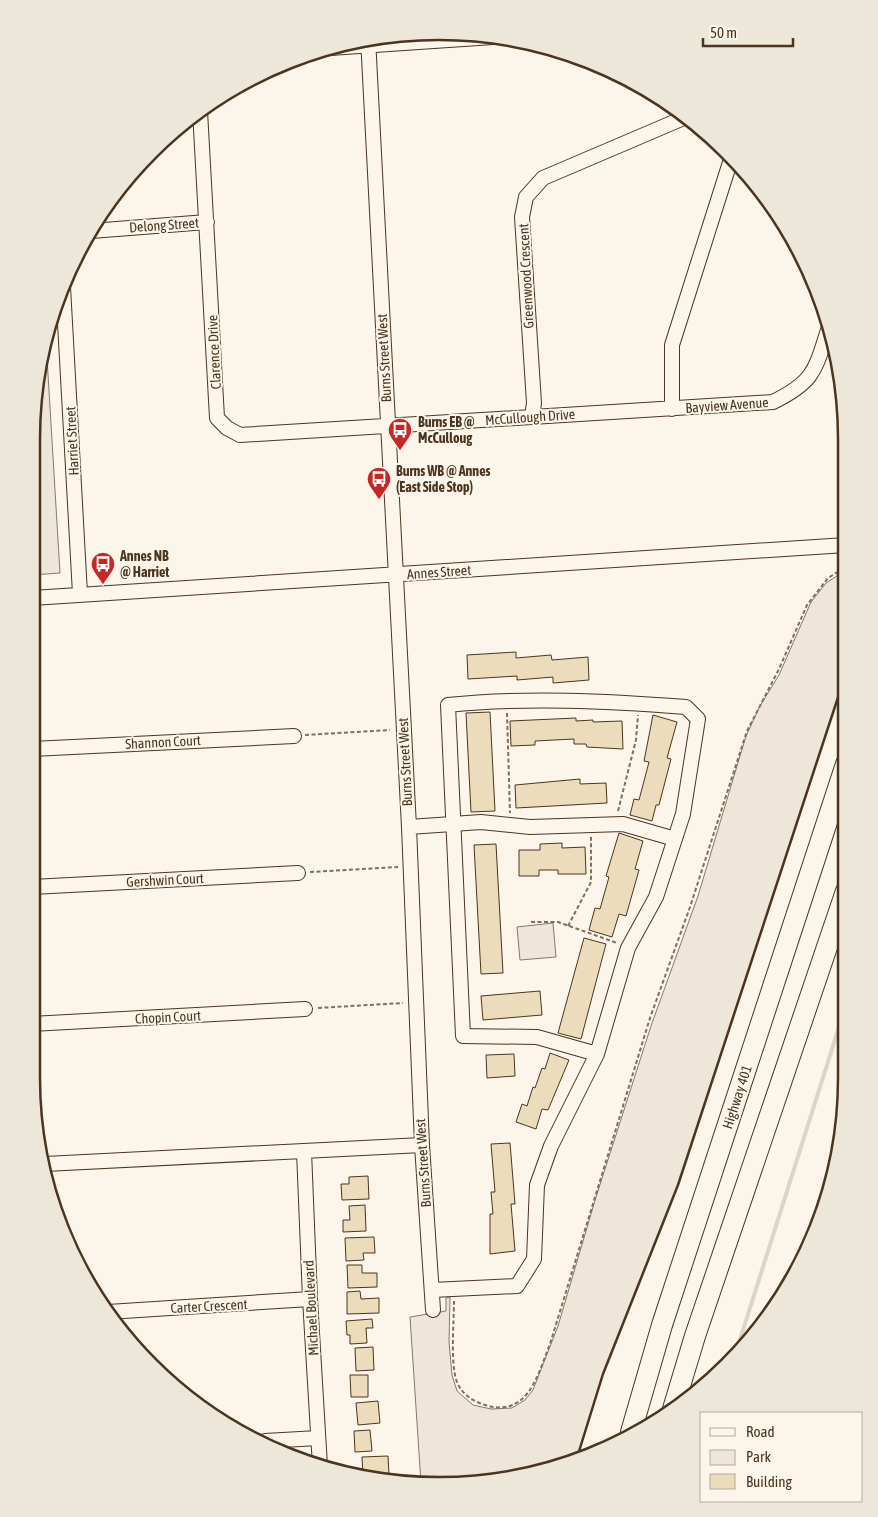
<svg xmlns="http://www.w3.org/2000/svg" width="878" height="1517" viewBox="0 0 878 1517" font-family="'Asap Condensed',sans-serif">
<rect width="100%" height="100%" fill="#fbf6e9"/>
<path fill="#ede6d9" stroke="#887966" d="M46,341L60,573L32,575V412Z
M846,570V673L678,1185L603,1374L576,1461L570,1464L439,1486L421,1483L410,1317L446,1311V1298L450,1297L449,1342L452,1375L457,1391L473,1405L491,1409L512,1408L525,1400L533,1390L558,1326L596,1197L651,1026L698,896L746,736L760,706L779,675L811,602L826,583Z
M553,923L556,957L520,960L517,927Z"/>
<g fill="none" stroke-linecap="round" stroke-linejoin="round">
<path stroke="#dcd4c6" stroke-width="4" d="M737,1349L846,1005"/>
</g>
<path fill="#ecdcbc" stroke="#4a3520" d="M516,652V658L551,655L552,660L588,657L589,680L553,683V677L517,680V676L468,679L467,655Z
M490,712L495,811L471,812L466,713Z
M653,715L677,722L667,758L671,759L659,805H656L652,821L630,815L634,799L639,800L649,762L644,761Z
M576,718V721L593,720V722L622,721L623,749L587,747L586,744H574V739L535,741V745L511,746L510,721Z
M580,779V784L606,783L607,803L516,808L515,785Z
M619,833L643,841L635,869L639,870L626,916L619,914L612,937L589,930L595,908L600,909L609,877L606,876Z
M562,843V848L585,847L586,874H558V870H539V876H519V850H540V844Z
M496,844L503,973L481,974L474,845Z
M584,938L606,944L581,1039L558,1033Z
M540,991L542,1015L483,1020L481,996Z
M550,1053L569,1060L548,1110L542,1109L536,1129L516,1122L522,1104L527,1106L533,1087L535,1088L542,1068L545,1069Z
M514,1054L515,1076L487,1078L486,1055Z
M510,1143L515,1204H511L515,1251L490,1254V1214H493L491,1192H495L491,1144Z
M368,1176L369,1199L342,1200L341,1184H349V1177Z
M365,1205L366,1231L343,1232V1220H350L349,1206Z
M374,1237L375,1253H363L364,1260L346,1261L345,1238Z
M347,1265H362V1273H377V1287L348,1288Z
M360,1291L361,1299L379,1298V1313L347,1314V1292Z
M372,1319L373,1328H366L367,1343L350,1344V1335H347L346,1321Z
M373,1347L374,1370L356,1371L355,1348Z
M350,1375H368V1397H351Z
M378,1401L380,1423L358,1425L356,1403Z
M370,1430L372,1451L355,1452L354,1431Z
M388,1456L389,1475L363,1476L362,1457Z"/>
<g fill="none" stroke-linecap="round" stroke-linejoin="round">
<defs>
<path id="minor" d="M368,38L409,827L422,1145L433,1310
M330,48L493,37
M200,111L217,418L227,428L240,435L773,402C816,381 815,369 829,327
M91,231L207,222
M63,287L80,594
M672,409V345L732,156
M532,417L534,403L522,217L526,197L543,178L686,117
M32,598L846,545
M32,749L294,736
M409,827L481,822L530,827L623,824L675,839
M32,887L298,873
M31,1024L305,1009
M31,1071L32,1080
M304,1151L310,1299L320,1466
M45,1164L422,1145
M432,1290L517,1286L534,1259L537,1185L551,1146L597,1054L628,948L656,897L683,814L698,719L686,707C607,701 526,697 448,705L463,1036L537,1037L597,1054
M108,1312L310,1299
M265,1441L318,1438"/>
<path id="highway" d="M673,1409L695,1336L846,891
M631,1432L662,1325L846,764"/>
</defs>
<use href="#minor" stroke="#4a3520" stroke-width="16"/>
<use href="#highway" stroke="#4a3520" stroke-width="22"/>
<path stroke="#7f6f5c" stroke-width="2" stroke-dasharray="4 2.5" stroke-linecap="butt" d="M507,713L510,813
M305,735L390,730
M618,811L636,740L638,715
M310,872L398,867
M531,922H558L617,943
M568,926L591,882V837
M318,1008L403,1003
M454,1301C454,1322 450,1364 457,1382C462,1394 471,1400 482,1404C528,1420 537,1376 550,1344L650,1018L690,907L747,731L779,669L807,605L828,578L846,567"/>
<use href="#minor" stroke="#fbf6e9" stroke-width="14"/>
<use href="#highway" stroke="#fbf6e9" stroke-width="20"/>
<path stroke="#4a3520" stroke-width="2.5" d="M576,1461L603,1374L678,1185L846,673"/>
</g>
<defs>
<symbol id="bus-pin" viewBox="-11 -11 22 30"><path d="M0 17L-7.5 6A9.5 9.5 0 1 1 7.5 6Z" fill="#c62828" stroke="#fbf6e9"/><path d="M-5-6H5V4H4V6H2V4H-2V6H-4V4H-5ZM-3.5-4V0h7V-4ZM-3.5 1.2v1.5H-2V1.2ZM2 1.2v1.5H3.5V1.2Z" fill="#fff"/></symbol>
</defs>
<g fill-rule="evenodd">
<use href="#bus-pin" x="386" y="416" width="28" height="38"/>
<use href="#bus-pin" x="365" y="465" width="28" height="38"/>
<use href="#bus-pin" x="89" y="550" width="28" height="38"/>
</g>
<g text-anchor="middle" stroke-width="4" stroke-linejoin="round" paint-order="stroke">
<g font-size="14" fill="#4a3520" stroke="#fbf6e9">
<text transform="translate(164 225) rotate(-4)" y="5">Delong Street</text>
<text transform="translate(526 276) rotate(-93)" y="5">Greenwood Crescent</text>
<text transform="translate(214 352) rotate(-93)" y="5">Clarence Drive</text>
<text transform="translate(384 358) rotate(-93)" y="5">Burns Street West</text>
<text transform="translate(727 405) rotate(-4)" y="5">Bayview Avenue</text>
<text transform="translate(530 417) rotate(-4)" y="5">McCullough Drive</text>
<text transform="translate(72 441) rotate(-93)" y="5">Harriet Street</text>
<text transform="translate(439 572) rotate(-4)" y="5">Annes Street</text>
<text transform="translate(163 742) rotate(-3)" y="5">Shannon Court</text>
<text transform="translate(405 762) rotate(-93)" y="5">Burns Street West</text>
<text transform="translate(165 880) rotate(-3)" y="5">Gershwin Court</text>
<text transform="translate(168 1017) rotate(-3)" y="5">Chopin Court</text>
<text transform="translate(737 1097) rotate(-72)" y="5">Highway 401</text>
<text transform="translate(423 1163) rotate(-94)" y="5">Burns Street West</text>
<text transform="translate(209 1306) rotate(-3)" y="5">Carter Crescent</text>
<text transform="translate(311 1308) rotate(-93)" y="5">Michael Boulevard</text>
</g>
<g font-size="14" font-weight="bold" fill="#4a3520" stroke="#fbf6e9" text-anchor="start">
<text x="418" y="427">Burns EB @<tspan x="418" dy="16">McCulloug</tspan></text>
<text x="396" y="476">Burns WB @ Annes<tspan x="396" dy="16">(East Side Stop)</tspan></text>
<text x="120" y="561">Annes NB<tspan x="120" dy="16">@ Harriet</tspan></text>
</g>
</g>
<path d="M0 0H878V1517H0ZM439 40H439A399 399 0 0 1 838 439V1078A399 399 0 0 1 439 1477H439A399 399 0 0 1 40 1078V439A399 399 0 0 1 439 40Z" fill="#ede7d9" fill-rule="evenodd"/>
<path fill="none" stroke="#4a3520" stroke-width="2.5" d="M439 40H439A399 399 0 0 1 838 439V1078A399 399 0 0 1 439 1477H439A399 399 0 0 1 40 1078V439A399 399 0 0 1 439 40Z"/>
<rect x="700" y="1412" width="162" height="90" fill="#fbf6e9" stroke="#b4a999"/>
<rect x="710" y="1428" width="25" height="8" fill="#fbf6e9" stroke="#b4a999"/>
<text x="746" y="1437" font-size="15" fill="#4a3520">Road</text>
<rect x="710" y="1450" width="25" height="15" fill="#ede6d9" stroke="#b4a999"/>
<text x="746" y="1462" font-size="15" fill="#4a3520">Park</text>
<rect x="710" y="1474" width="25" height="15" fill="#ecdcbc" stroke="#b4a999"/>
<text x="746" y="1487" font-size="15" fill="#4a3520">Building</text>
<path d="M703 38v8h90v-8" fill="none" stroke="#4a3520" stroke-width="2.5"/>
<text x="710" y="38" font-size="15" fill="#4a3520" stroke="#fbf6e9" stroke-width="4" paint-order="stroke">50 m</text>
</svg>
